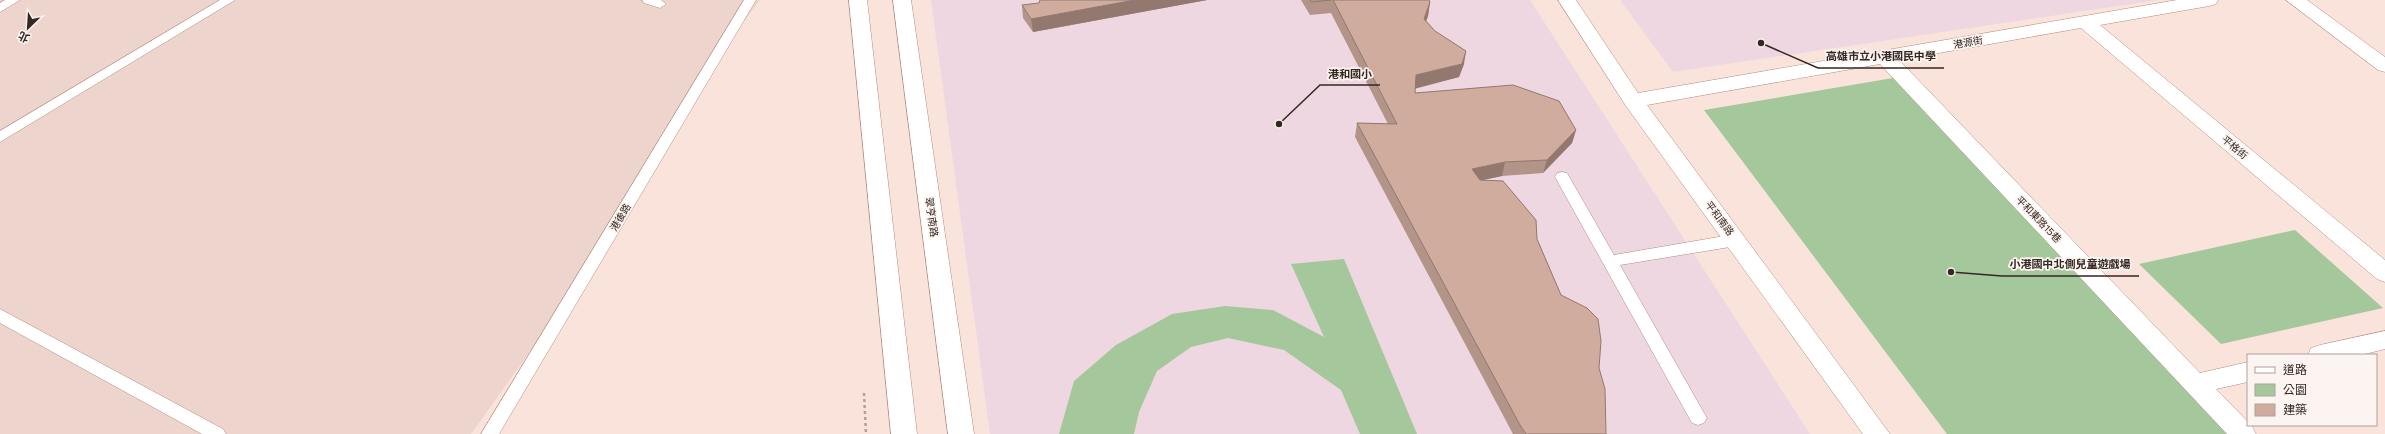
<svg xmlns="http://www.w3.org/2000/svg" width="2385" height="434" viewBox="0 0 2385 434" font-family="Commissioner,'Noto Sans TC',sans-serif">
<rect width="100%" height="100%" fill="#fae3da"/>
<path fill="#edd4cc" d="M0,0H760L669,122L564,304L471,434H0Z"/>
<path fill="#efd7e2" d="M931,0H1530L1810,434H990Z
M1620,0H2158L1673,72Z"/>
<path fill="#a4c79c" d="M1893,78L2229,434H1947L1704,110Z
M2295,230L2383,308L2221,344L2139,264Z
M1344,259L1417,434H1360L1341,390L1284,350L1228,338L1191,347L1157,371L1139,412L1134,434H1059L1074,381L1116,345L1172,314L1225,306L1273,310L1324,337L1291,264Z"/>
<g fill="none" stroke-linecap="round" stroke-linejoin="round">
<defs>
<path id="service" d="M5,0H20L0,12V3Z
M220,0H235L0,142V131Z
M642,0H661L666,4L660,8L644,3Z
M744,0H756L499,434H481Z
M1562,172L1567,173L1614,255L1736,234L1741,236L1744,240L1741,244L1736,246L1620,265L1704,413L1707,418L1704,423L1698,425L1692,423L1555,177L1557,173Z
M0,309L223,429L226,434H202L0,323Z"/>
<path id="minor" d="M849,0H867L917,434H891Z
M893,0H911L974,434H948Z
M1558,0H1576L1638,93L2177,0H2218L2216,4L2209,6L2100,25L2385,260V282L2377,279L2081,28L1899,60L2200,373L2248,362V382L2216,389L2248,422V425L2252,426L2256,434H2227L1880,64L1647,105L1890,434H1863L1626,106Z
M2286,0H2307L2385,57V72L2378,70Z
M2385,331V349L2361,355H2308L2311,348L2320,345Z"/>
</defs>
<use href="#service" stroke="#af8d7f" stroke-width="1"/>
<use href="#minor" stroke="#af8d7f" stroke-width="1"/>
<path stroke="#b3a098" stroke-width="2.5" stroke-dasharray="3 3" stroke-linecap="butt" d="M864,393L866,434"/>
<use href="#service" fill="#fff" fill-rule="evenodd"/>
<use href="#minor" fill="#fff" fill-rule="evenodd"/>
</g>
<path fill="#b39488" d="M1040,0H1207L1033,32L1023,18L1022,5L1039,3Z
M1301,0H1429L1430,2L1428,16L1426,21L1464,64L1459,77L1415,88V93L1576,130L1572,143L1543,173L1502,176L1482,180L1537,239L1561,295L1599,368L1606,434H1513L1355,137L1357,123L1388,124L1331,13L1310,15Z"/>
<path fill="#92786f" d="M1135,0H1207L1033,32L1031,19Z
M1430,2L1428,16L1422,33L1424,19Z
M1466,51L1464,64L1459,77L1414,89L1416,75Z
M1576,130L1572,143L1543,173L1547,160Z
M1505,162L1502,176L1469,183L1472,169Z"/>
<path fill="#d0ac9e" stroke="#92786f" d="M1040,0H1135L1031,19L1022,5L1039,3Z
M1310,0H1331L1311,2Z
M1333,0H1429L1430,2L1424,19L1435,31L1466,51L1462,64L1416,75L1415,93L1513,85L1559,101L1576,130L1547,160L1505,162L1472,169L1480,180L1503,181L1536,220L1537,239L1561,295L1587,308L1598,319L1601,341L1599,368L1605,389L1606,434H1526L1520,425L1357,123L1397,124Z"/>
<g text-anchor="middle" stroke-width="3.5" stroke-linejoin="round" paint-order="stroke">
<g font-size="10" fill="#352721" stroke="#fbf4f1">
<text transform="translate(1968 42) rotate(-10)" y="4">港源街</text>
<text transform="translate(2235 147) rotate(40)" y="4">平格街</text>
<text transform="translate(620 217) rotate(-59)" y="4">港後路</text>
<text transform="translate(932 217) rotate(82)" y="4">翠亨南路</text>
<text transform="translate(1720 218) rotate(53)" y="4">平和南路</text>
<text transform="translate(2039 219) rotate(46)" y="4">平和東路15巷</text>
</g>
</g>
<path fill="none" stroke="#352721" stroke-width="1.5" d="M1761 43L1818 68H1944M1279 124L1320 85H1380M1951 272L2002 276H2139"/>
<g fill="#352721" stroke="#fbf4f1" stroke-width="1.5">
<circle cx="1761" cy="43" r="4"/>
<circle cx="1279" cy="124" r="4"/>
<circle cx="1951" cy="272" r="4"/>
</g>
<g font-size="11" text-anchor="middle" font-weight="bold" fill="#352721" stroke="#fbf4f1" stroke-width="3.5" stroke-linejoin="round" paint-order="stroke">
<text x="1881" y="60">高雄市立小港國民中學</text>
<text x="1350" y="78">港和國小</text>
<text x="2070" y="268">小港國中北側兒童遊戲場</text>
</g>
<rect x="2247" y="354" width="130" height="72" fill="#fbf4f1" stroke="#aca29e"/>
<rect x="2255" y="367" width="20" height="6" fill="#ffffff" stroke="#aca29e"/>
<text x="2283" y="374" font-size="12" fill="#352721">道路</text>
<rect x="2255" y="384" width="20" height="12" fill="#a4c79c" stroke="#aca29e"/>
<text x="2283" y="394" font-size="12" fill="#352721">公園</text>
<rect x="2255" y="404" width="20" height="12" fill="#d0ac9e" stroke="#aca29e"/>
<text x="2283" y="414" font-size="12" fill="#352721">建築</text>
<g transform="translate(28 28) rotate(205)" stroke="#fbf4f1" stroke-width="3" paint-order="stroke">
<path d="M0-3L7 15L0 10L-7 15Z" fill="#352721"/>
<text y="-6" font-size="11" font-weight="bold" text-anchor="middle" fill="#352721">北</text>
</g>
</svg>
